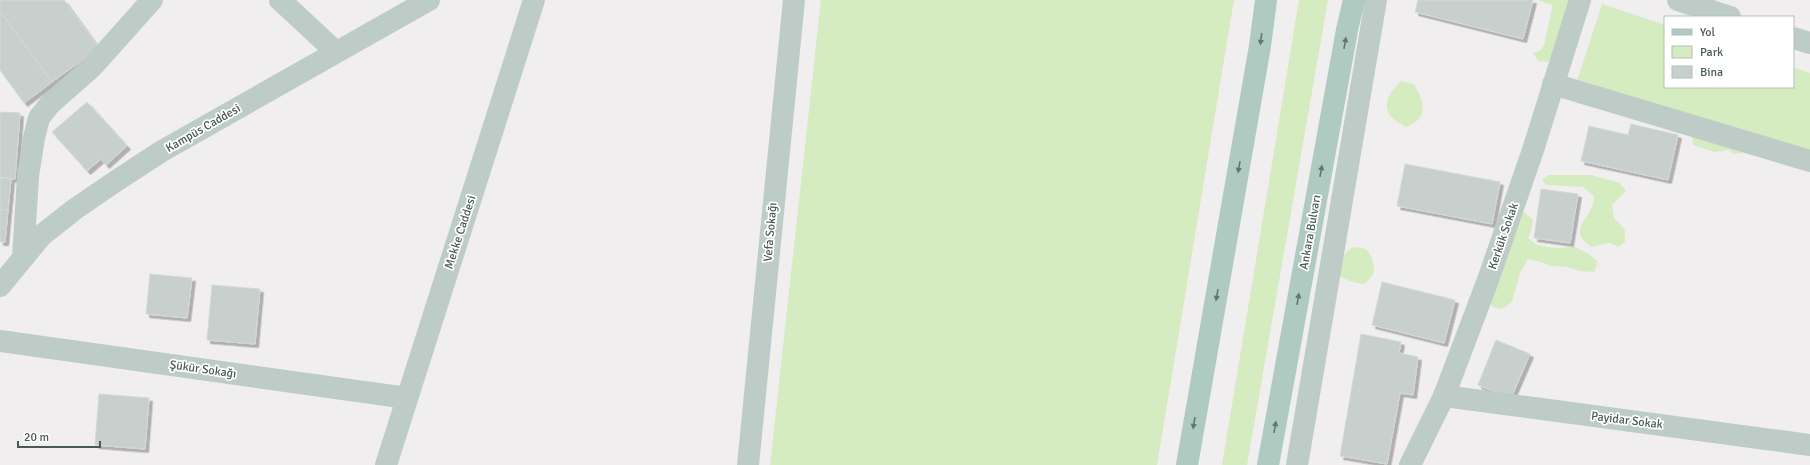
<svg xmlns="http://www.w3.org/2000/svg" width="1810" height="465" viewBox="0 0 1810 465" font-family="Signika,sans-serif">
<defs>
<filter id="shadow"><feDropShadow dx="3.5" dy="3.5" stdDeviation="0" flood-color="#0004"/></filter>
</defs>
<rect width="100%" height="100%" fill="#f1eef0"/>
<path fill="#d4ecbf" d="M821,0H1234L1157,465H770Z
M1299,0H1328L1247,465H1222Z
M1538,0H1572L1555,57L1547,62L1538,61L1533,53L1541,50L1544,45L1552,8V5Z
M1602,4L1665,25V87H1793V67L1810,73V156L1751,152L1734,154L1728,150L1715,152L1693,145L1692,133L1575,87Z
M1401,81L1414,84C1424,102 1430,118 1406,127C1380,114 1382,100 1401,81Z
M1548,175H1591L1620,183L1626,191L1612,205L1614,218L1625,230V242L1618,247L1610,243L1591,247C1564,227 1594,220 1594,196L1583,187L1546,185L1542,180Z
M1524,212L1533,220L1532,228L1528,238L1537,245L1555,248L1575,247L1589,254L1598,262L1594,272L1580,271L1567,267L1551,266L1541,262L1528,259L1520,273L1512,302L1502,309L1493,307L1489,302L1516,219Z
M1354,247L1366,249C1376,262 1378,274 1364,284L1353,282L1338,276C1340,263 1341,253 1354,247Z"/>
<path fill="#c8d0ce" stroke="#d2d9d8" filter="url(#shadow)" d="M0,0H64L99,48L52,82L0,11Z
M1418,0H1533L1523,39L1415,12Z
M0,11L52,82L24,103L0,70Z
M87,102L127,146L106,165L101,159L87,171L52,132Z
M0,112L20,113L15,179L0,177Z
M1631,124L1678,135L1668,180L1581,161L1589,126L1628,135Z
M1405,164L1500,182L1492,224L1397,206Z
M0,178L11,179L8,210L0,209Z
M1541,189L1578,194L1570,243L1534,238Z
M0,209L8,210L5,242H0Z
M150,274L192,278L187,318L146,314Z
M1382,282L1455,300L1444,343L1372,325Z
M212,285L260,289L255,344L207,340Z
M1361,334L1401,342L1399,353L1418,357L1413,395L1400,393L1387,464L1340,456Z
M1496,340L1530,354L1511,398L1478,385Z
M99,394L149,398L145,449L95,445Z"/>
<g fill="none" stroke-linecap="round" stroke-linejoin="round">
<path stroke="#bdccc6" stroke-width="22" d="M280,0L336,52
M1678,0L1730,17
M1793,38L1810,43
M1553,84L1810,161
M23,258L28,176L34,138L39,118L50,104L92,67L152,0
M0,286L42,235L75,209L116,181L162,151L429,0
M0,341L407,398
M1444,396L1810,445
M386,465L534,0
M748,465L794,0
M1297,465L1376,0
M1410,465L1444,396L1488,280L1533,150L1580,0"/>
<path stroke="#afcbc1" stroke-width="22" d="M1187,465L1260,46L1266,0
M1268,465L1347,30L1354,0"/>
</g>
<defs><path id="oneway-solid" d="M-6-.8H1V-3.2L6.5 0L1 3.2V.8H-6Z"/></defs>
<g fill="#61766e">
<use href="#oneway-solid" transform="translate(1261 39) rotate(97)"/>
<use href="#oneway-solid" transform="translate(1345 43) rotate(-80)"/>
<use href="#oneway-solid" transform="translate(1239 167) rotate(100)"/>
<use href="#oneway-solid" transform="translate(1321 171) rotate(-80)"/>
<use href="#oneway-solid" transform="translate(1217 295) rotate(100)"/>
<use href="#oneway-solid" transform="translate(1298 299) rotate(-80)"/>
<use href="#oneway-solid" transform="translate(1194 423) rotate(100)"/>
<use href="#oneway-solid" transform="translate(1275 427) rotate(-80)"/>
</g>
<g text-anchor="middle" stroke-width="3.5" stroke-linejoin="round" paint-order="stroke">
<g font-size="12" fill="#475a53" stroke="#fff">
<text transform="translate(203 128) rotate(-30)" y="4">Kampüs Caddesi</text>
<text transform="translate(460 232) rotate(-72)" y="4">Mekke Caddesi</text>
<text transform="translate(770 232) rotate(-85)" y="4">Vefa Sokağı</text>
<text transform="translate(1310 232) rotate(-80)" y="4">Ankara Bulvarı</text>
<text transform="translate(1503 236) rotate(-71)" y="4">Kerkük Sokak</text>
<text transform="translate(203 369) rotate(8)" y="4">Şükür Sokağı</text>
<text transform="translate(1627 420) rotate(7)" y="4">Payidar Sokak</text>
</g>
</g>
<rect x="1664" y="16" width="130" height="72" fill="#ffffff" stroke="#b5bdba"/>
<rect x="1672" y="29" width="20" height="6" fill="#afcbc1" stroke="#b5bdba"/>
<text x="1700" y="36" font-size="12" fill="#475a53">Yol</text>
<rect x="1672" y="46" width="20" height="12" fill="#d4ecbf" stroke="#b5bdba"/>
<text x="1700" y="56" font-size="12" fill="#475a53">Park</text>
<rect x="1672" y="66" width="20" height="12" fill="#c8d0ce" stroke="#b5bdba"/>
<text x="1700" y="76" font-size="12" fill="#475a53">Bina</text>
<path d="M18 441v6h82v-6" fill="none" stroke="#475a53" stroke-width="2"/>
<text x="24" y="441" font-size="12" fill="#475a53" stroke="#ffffff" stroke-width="3" paint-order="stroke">20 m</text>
</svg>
